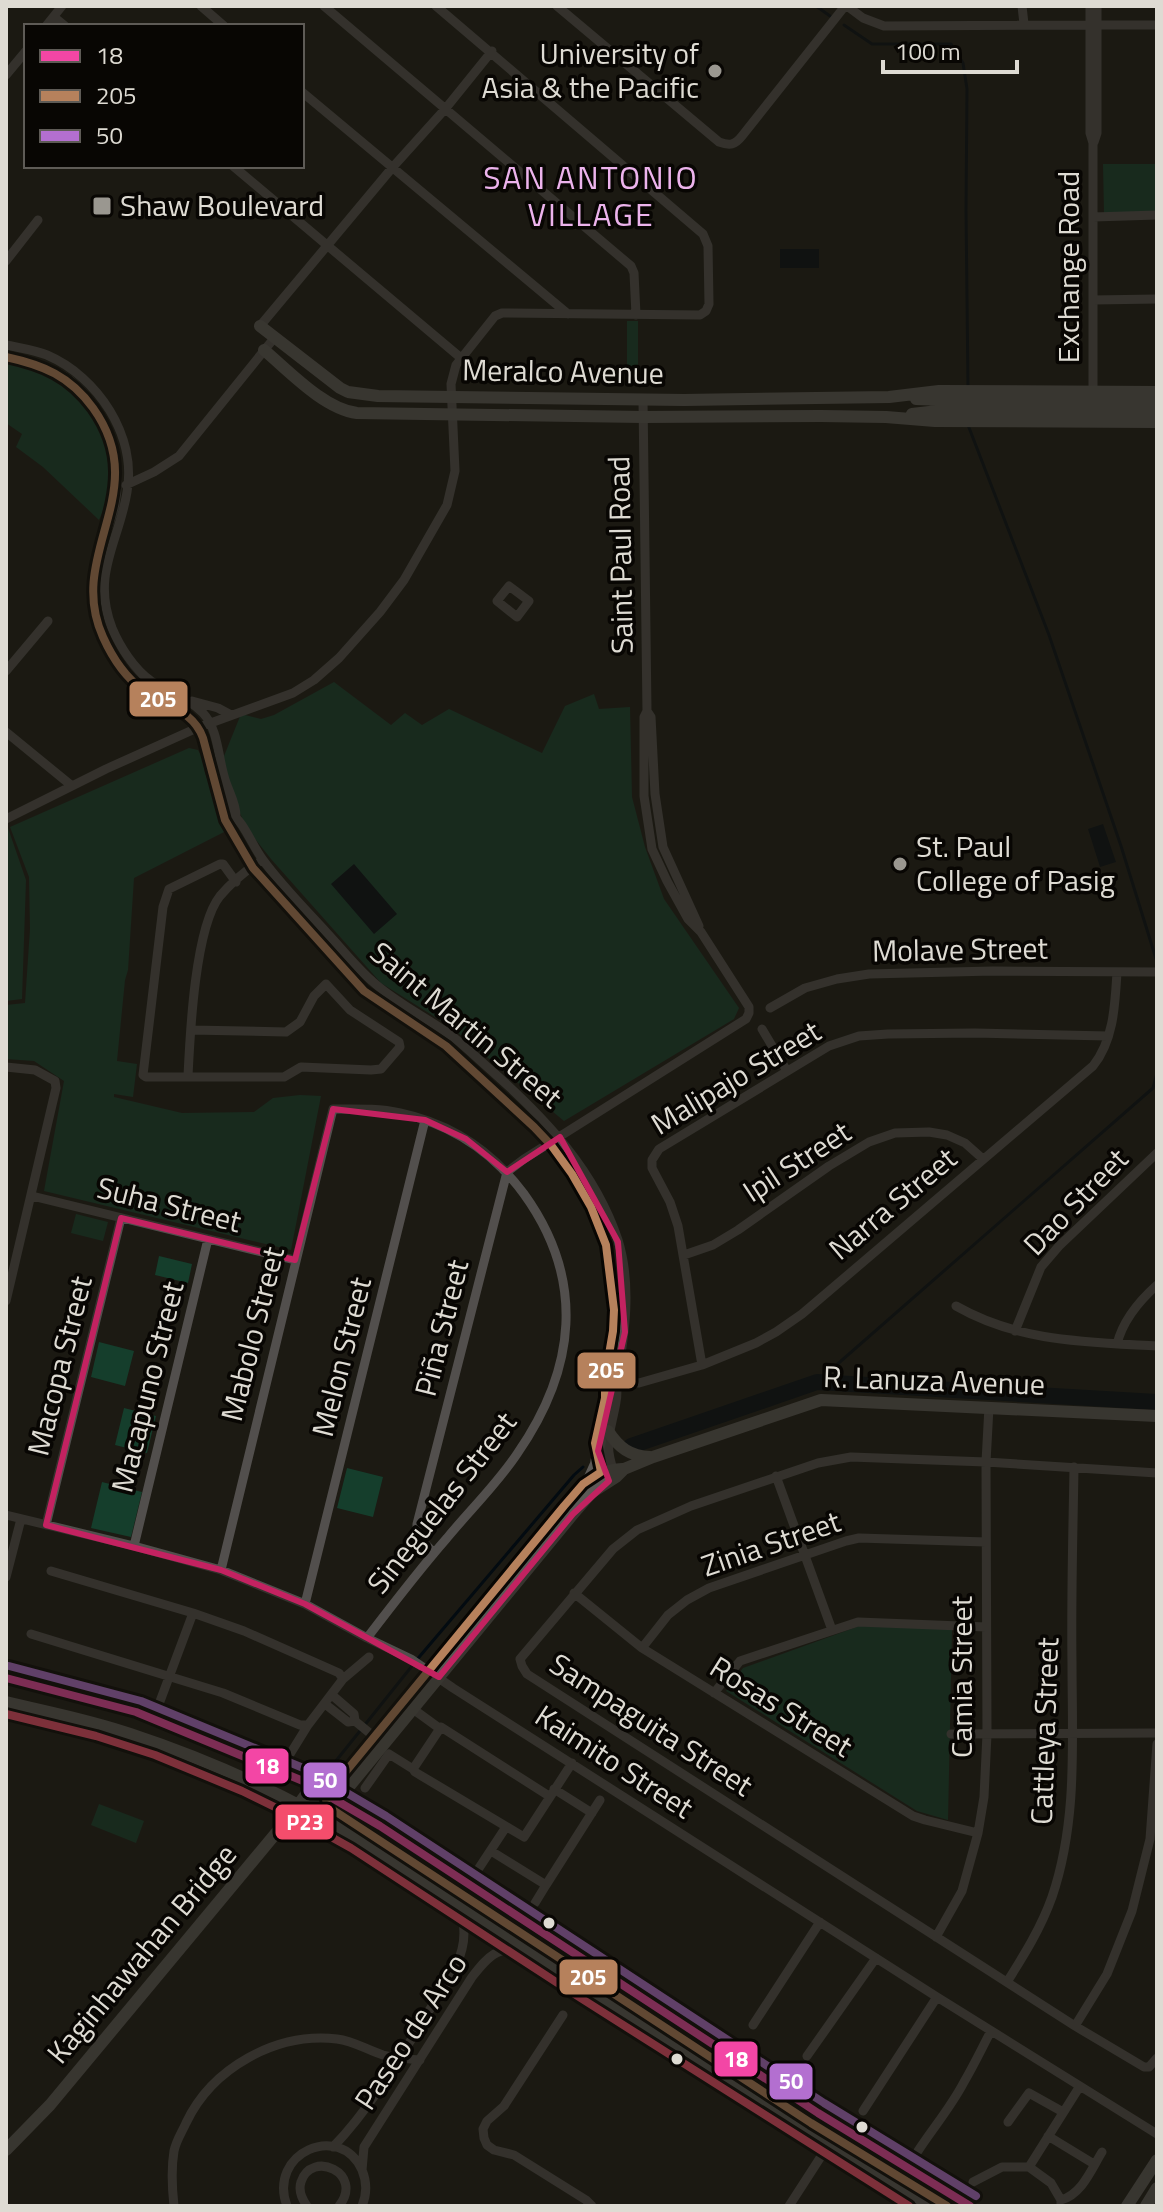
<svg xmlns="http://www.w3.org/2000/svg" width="1163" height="2212" viewBox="0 0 1163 2212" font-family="'Titillium Web',sans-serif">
<rect width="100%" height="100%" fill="#1c1a13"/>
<path fill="#153e2c" d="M1103,164H1157V212L1104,213Z
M627,321H638V385H627Z
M6,360C24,365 43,369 59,379C108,410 122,469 99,520L43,467L16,447L22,434L6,423Z
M334,682L391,725L405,713L422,725L449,709L542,753L565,706L594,694L599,709L630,707L632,797L645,847L664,899L739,1008L734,1019L564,1121L451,1027L381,983L271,859L248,830L237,807L222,761L241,714L261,719L274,715Z
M189,748L198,750L202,757L205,773L228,830L134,878L128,970L125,980L117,1061L137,1064L133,1097L114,1094V1097L182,1113L254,1112L273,1098L300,1095L321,1096L291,1250L44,1191L64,1081L34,1061L6,1059V1005L25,1003L30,929L29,877L10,827Z
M8,828L26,880L22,999L6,1001V829Z
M76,1214L108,1222L103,1241L71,1233Z
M159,1256L192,1264L188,1283L155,1275Z
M99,1342L134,1351L125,1386L91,1377Z
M124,1408L156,1416L147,1453L115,1445Z
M347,1468L383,1477L373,1517L337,1508Z
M102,1482L142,1492L131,1537L91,1528Z
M865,1624L952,1629L948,1820L917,1811L726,1691L743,1668Z
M99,1804L144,1821L136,1843L91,1825Z"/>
<path fill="#030b11" d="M780,249H819V268H780Z
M1103,824L1116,862L1100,867L1088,829Z
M354,864L397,914L374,934L331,884Z"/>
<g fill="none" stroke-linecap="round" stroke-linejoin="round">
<path stroke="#030b11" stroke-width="3" d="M816,6L830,16
M844,25L872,44H951L963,63L967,89L966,210L968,387
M968,425L1049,635L1121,846L1157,962
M817,1382L1153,1088L1157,1073
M323,1777L420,1656L574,1475L583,1467"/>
<path stroke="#030b11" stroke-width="16" d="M631,1446L817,1382L1157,1402"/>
<path stroke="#524f4d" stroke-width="9" d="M201,6L224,26
M324,6L631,266L634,273L636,315
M557,6L719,142C730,146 735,145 742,136L845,6
M847,6L863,18L884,26L1090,25
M1022,6L1024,24
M1090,6V133L1093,143V392
M54,17L65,26
M1096,25H1157
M46,26L62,6
M6,75L26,51
M302,92L568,314
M1094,142L1097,133V6
M233,166L461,358
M1093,217L1157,215
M6,261L38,220
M1093,300L1157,299
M260,326L392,168L446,108L492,51
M6,345C20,348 34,350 47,355C98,377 137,436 127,492C119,542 91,574 112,628C120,647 134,669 151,681C168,692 189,698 203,713C218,729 218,756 224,776C227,789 236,802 236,816
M6,357C32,362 58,368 78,387C109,417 123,462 115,504C112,520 104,534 100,550C91,577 92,607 103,633C112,655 128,677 148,689C165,701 183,709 196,726C205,739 209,761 215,777C219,788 224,799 229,811C245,823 251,844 263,860C282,886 305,909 327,933C342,949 356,967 372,981C396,1003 426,1017 452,1036C466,1047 479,1060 493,1072C546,1119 595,1171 618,1240C632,1285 625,1333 617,1378C616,1386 618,1394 616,1402C611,1431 603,1442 614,1472
M126,485L154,472L179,456L275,337
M509,586L529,601L517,617L497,601Z
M6,671L48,621
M192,701L218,708L231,715
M647,711L651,717L655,794L663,847L699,926
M6,732L72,786
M6,819L106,769L197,728L293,693L314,680L339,658L380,612L404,580L447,505L455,471L451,384L456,365L495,316L502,313L700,315L706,311L709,304L708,246L703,234L436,6
M770,1008L805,988L837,979L869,974L993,971L1157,972
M762,1029L787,1071
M191,1030L286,1032L300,1022L314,996L326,984L350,1010L399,1042L400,1047L381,1069L371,1070L301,1067L284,1077H146L143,1075L163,907L169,889L220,864H223L236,882
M6,1067L35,1070L55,1081L56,1088L6,1301
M188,1076C190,1034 195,927 220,896C231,883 248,869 262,860
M32,1196L295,1260
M684,1255L713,1245L738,1230L829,1166L869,1142L895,1133L929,1132L947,1135L965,1143L983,1159
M956,1306C1019,1342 1086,1342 1157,1346
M1015,1331L1041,1267L1059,1246L1157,1153
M1117,1344C1123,1320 1139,1301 1157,1285
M702,1365L678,1226L670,1202L652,1168V1160L659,1149L829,1046L859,1036L888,1034L975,1033L1108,1036
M617,1379L639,1383L702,1365L756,1343L776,1332L802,1314L1093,1066C1114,1040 1115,1004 1117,972
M1157,1473L986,1462L851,1457L818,1463L691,1506L637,1530L613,1549L520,1659L522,1666L527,1674L1075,2026L1144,2067H1149L1157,2058
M776,1476L832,1630
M608,1479C597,1446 599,1416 616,1386
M6,1515L134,1546L221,1570L305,1604L367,1638L411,1659L453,1688L937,1997L1157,2134
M46,1525L121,1218
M134,1546L208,1239
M434,1553L417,1535V1524L507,1172L524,1159L746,1019L749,1013V1007L701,932L688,919L667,881L652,849L644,796V717L647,711L643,399
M221,1570L333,1109C355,1109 378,1108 400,1113C452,1124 493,1152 524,1194C586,1280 576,1369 517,1454C497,1484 470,1510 447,1538C419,1570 393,1604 367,1638
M51,1571L193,1613L244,1631L339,1673L343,1679
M6,1577L21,1519
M574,1593L642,1648L913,1816L925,1820L978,1833
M305,1604L425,1120
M31,1634L223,1693L300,1725H308
M642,1648L668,1615L687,1600L709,1588L846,1541L859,1538L986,1542
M714,1693L740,1661L858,1622L986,1627
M332,1695L354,1714L355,1721L377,1739
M159,1704L193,1613
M325,1704L348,1722L355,1721
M413,1709L439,1728
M951,1734L1157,1733
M287,1759L308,1725L343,1679L369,1657
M365,1788L389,1754L413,1769
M554,1789L592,1813
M549,1796L441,1727L413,1769L415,1772L524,1837L572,1763
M491,1851L546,1885L600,1800
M479,1868L506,1827
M535,1903L546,1885
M936,1937L962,1891L978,1833L984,1797L987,1734L986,1462L989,1407
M1007,1982C1024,1955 1041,1928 1052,1897C1078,1821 1072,1740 1072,1662C1071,1597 1073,1532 1074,1467
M563,2015L504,2106L487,2121L483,2129L484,2138L487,2145L494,2150L514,2155L586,2200L592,2206
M753,2025L820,1922
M1075,2026L1107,1974L1132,1911L1150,1839L1157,1744
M807,2056L876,1958
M863,2111L937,1997
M1008,2122L1029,2093L1063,2112
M1048,2136L1094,2164
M333,2147C369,2110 400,2058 427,2014C439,1994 456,1973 462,1949C466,1934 463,1920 460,1906
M918,2151C933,2128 951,2107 964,2082C974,2065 982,2048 991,2031
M1029,2167L1080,2086
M362,2170L364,2147L472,1977C490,1954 495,1949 525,1948
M973,2182L1002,2167H1029L1051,2183L1061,2200V2206
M1061,2200C1082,2194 1091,2170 1102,2152
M174,2206C172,2188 171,2169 174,2151C176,2141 182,2132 186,2123C212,2068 276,2032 337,2039C354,2041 367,2050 383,2055C395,2058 407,2059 420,2060
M287,2206C267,2153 340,2121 362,2170C367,2182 367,2194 362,2206
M307,2206C302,2199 298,2191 301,2182C311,2149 365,2173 339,2206
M789,2206L831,2141
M904,2206L912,2194"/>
<path stroke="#5c5956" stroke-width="12" d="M260,326L340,388L348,392L378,396L684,400L889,397L939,391L1157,392
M264,350C289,371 324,409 357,413L643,417L821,416L886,417L935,421L1157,422
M916,399L1022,403L1157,402
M912,414L938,411L1157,412
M608,1431C619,1448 630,1456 650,1457
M587,1484L596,1464L600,1441
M6,1678L136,1712L303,1781C338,1800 372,1819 404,1843L818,2113L970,2206
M6,1702C47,1712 90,1720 130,1734C209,1760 286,1795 357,1838L585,1987L931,2206
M326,1801L337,1783L579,1492C591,1480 606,1468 624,1469
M307,1806L325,1807L338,1800L573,1514L591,1493L616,1477L624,1469L653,1457L821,1400L1157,1416
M6,2150L50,2105L291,1815L312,1786
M1127,2206L1157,2160
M1146,2206L1157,2188"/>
<defs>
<path id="bus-1" d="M6,1678L136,1712L303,1781L380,1826L818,2113L970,2206"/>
<path id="bus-2" d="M6,357C43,365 70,376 93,408C154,493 65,553 103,637C112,657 125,677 143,690C165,706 193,710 203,738L225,820L253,868L364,991L446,1046L534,1127L551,1145L572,1174L591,1207L606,1245L614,1310L613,1331L605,1378V1398L595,1443L601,1472L583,1484L564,1506L329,1792L326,1799L327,1806L811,2123L947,2206"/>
<path id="bus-3" d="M9,1666L141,1701L308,1770L386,1816L824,2103L976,2196"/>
<path id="bus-4" d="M6,1714L96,1736L155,1755L242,1791L297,1818L351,1848L579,1997L909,2206"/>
</defs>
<use href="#bus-1" stroke="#080603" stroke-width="14"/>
<use href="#bus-2" stroke="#080603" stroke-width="14"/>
<use href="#bus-3" stroke="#080603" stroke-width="14"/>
<use href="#bus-4" stroke="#080603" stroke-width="14"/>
<use href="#bus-1" stroke="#f346a5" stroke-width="8"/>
<use href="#bus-2" stroke="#b6815c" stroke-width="8"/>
<use href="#bus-3" stroke="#b36fd0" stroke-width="8"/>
<use href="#bus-4" stroke="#f44d6c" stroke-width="8"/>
</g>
<path d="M0 0H1163V2212H0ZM333,1109L425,1120L466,1139L507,1172L560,1137L618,1242L625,1332L598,1451L609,1481L573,1514L439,1677L305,1604L221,1570L46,1525L121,1218L295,1260Z" fill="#1c1a13" fill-opacity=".55" fill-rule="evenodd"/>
<path fill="none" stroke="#c32261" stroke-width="6" stroke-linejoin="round" d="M333,1109L425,1120L466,1139L507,1172L560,1137L618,1242L625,1332L598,1451L609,1481L573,1514L439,1677L305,1604L221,1570L46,1525L121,1218L295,1260Z"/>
<g fill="#9a9790" stroke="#080603" stroke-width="3">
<circle cx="715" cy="71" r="8"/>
<rect x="92" y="196" width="20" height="20" rx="4"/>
<circle cx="900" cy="864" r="8"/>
</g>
<g fill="#dedbd3" stroke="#080603" stroke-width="3">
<circle cx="549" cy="1923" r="7"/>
<circle cx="677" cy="2059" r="7"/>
<circle cx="862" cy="2127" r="7"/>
</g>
<g text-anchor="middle" stroke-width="7" stroke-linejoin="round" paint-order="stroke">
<g font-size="30" fill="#dedbd3" stroke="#080603" text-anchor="start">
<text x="699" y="64" text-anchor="end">University of<tspan x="699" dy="34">Asia &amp; the Pacific</tspan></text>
<text x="120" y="216">Shaw Boulevard</text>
<text x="916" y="857">St. Paul<tspan x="916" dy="34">College of Pasig</tspan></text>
</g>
<g font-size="30" fill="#dedbd3" stroke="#080603">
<text transform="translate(1069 267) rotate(-90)" y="10">Exchange Road</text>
<text transform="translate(563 372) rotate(1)" y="10">Meralco Avenue</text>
<text transform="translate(621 555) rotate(-91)" y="10">Saint Paul Road</text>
<text transform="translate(960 950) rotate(-1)" y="10">Molave Street</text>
<text transform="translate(466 1025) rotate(40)" y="10">Saint Martin Street</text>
<text transform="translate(736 1078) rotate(-31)" y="10">Malipajo Street</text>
<text transform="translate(797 1162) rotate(-33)" y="10">Ipil Street</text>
<text transform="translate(1076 1202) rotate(-46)" y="10">Dao Street</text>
<text transform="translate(893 1204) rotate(-40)" y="10">Narra Street</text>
<text transform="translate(169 1205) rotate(14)" y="10">Suha Street</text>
<text transform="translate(442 1328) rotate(-76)" y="10">Piña Street</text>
<text transform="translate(253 1334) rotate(-76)" y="10">Mabolo Street</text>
<text transform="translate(342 1357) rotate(-76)" y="10">Melon Street</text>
<text transform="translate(60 1366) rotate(-76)" y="10">Macopa Street</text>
<text transform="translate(934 1381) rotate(2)" y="10">R. Lanuza Avenue</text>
<text transform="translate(148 1387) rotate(-76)" y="10">Macapuno Street</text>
<text transform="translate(442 1503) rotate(-52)" y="10">Sineguelas Street</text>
<text transform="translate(771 1544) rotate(-19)" y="10">Zinia Street</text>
<text transform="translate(962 1677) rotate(-90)" y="10">Camia Street</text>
<text transform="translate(781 1707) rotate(32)" y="10">Rosas Street</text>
<text transform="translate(651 1725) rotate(33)" y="10">Sampaguita Street</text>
<text transform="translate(1045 1731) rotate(-88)" y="10">Cattleya Street</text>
<text transform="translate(614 1762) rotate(33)" y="10">Kaimito Street</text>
<text transform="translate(142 1954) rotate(-50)" y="10">Kaginhawahan Bridge</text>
<text transform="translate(411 2032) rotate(-57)" y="10">Paseo de Arco</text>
</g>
<g font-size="32" letter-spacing="2" fill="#ecb3ec" stroke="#080603">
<text x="591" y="189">SAN ANTONIO<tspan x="591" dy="37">VILLAGE</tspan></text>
</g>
</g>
<g stroke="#080603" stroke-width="3">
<rect x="128" y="680" width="61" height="38" rx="8" fill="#b6815c"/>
<rect x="576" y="1351" width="61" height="39" rx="8" fill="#b6815c"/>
<rect x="244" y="1747" width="46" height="38" rx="8" fill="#f346a5"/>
<rect x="302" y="1761" width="46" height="38" rx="8" fill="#b36fd0"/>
<rect x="274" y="1803" width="61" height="38" rx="8" fill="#f44d6c"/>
<rect x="558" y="1958" width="61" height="38" rx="8" fill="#b6815c"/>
<rect x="713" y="2040" width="46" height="38" rx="8" fill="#f346a5"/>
<rect x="768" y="2062" width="46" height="39" rx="8" fill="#b36fd0"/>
</g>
<g font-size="22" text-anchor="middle" font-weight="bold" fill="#fff">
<text x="158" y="707">205</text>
<text x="606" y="1378">205</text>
<text x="267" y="1774">18</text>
<text x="325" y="1788">50</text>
<text x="305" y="1830">P23</text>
<text x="588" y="1985">205</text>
<text x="736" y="2067">18</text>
<text x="791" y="2089">50</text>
</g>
<rect width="1163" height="2212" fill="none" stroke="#dedbd3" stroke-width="16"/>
<rect x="24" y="24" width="280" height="144" fill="#080603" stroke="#5e5b56" stroke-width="2"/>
<rect x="40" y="50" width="40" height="12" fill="#f346a5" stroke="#5e5b56" stroke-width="2"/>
<text x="96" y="64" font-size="24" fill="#dedbd3">18</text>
<rect x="40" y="90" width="40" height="12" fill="#b6815c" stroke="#5e5b56" stroke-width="2"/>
<text x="96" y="104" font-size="24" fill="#dedbd3">205</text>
<rect x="40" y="130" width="40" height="12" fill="#b36fd0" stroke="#5e5b56" stroke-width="2"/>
<text x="96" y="144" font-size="24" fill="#dedbd3">50</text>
<path d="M883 60v12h134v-12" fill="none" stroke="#dedbd3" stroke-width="4"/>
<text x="895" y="60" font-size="24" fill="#dedbd3" stroke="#080603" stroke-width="6" paint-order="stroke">100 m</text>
</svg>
